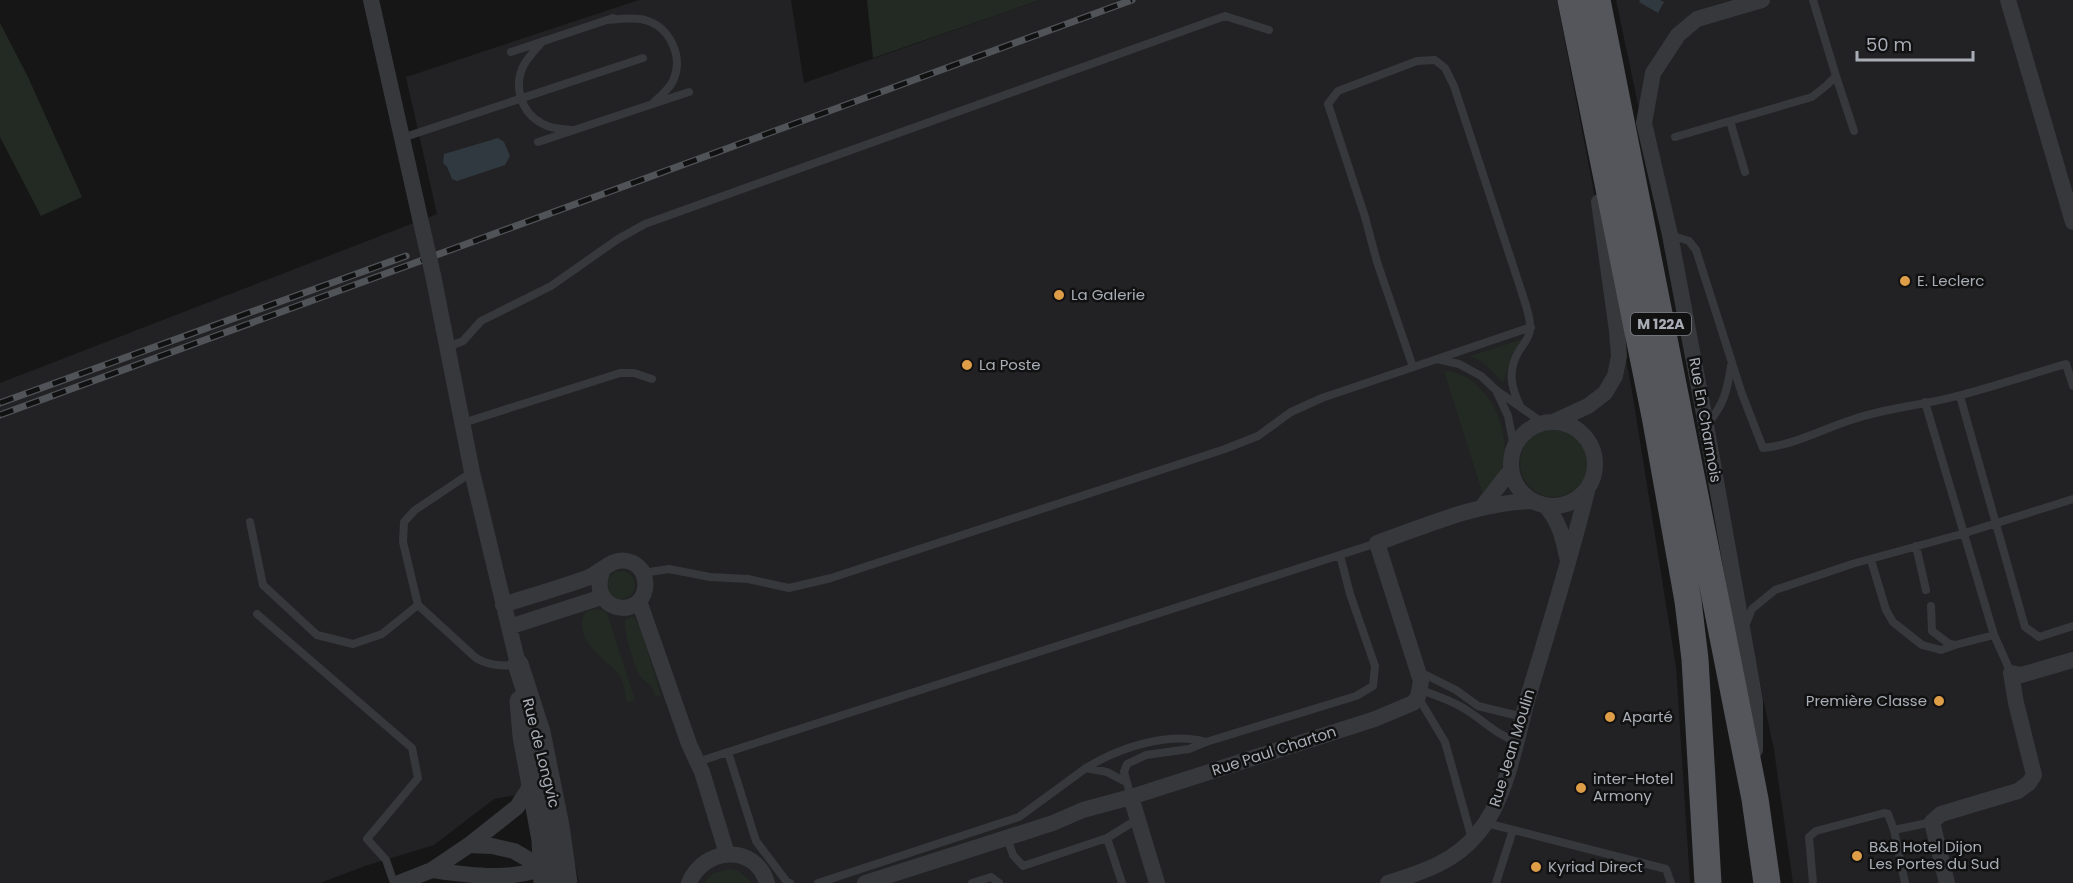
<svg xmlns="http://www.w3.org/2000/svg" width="2073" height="883" viewBox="0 0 2073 883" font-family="Poppins,sans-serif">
<rect width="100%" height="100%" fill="#161617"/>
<path fill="#222224" d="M639,0H791L804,83L1040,0H1557L1631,385L1676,667L1690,883H579L558,787L494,799L434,845L368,865L320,883H0V383L437,214L406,77Z
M1616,0H2073V883H1793L1774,750Z"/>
<path fill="#222a23" d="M867,0H1040L873,58Z
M0,23L28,77L82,197L41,216L0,137Z
M1520,340L1522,342L1512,355L1503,382L1484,363L1470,356Z
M1444,371C1486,372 1514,431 1502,468C1498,479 1491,486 1483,495Z
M1520 463a34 34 0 1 1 68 0a34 34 0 1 1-68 0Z
M607 585a14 14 0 1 1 28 0a14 14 0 1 1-28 0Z
M595,609L604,610L607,613L635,700L627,702C625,694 624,681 619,675C604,655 581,650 582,619L586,612Z
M632,617H634L640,627L661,694L658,697L655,696C651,681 649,687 641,677C635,670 623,629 625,620Z
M730,869L739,871L752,883H704L713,873Z"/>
<path fill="#30393f" d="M1640,0H1660L1664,2L1658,13L1639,2Z
M498,138L504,142L510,156L505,165L457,181L452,179L447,167L443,163L444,154Z"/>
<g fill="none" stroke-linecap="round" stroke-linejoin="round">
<path stroke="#37383c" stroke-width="8" d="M607,20C620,19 633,17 645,20C670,27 684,57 673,81C669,89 661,96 654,102
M543,41C537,48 530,55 525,63C512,85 521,113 543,124C552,129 561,129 571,130
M511,52L613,18
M1836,76L1854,131
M1730,121L1745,172
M1675,137L1812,97L1827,85L1836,76L1813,0
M402,138L643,58
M538,142L689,92
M1670,235L1689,241L1696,250L1742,394L1763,448C1798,444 1822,429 1854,419C1889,407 1926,405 1961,395C1996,386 2031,374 2066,364L2073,386
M448,347L463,341L481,321L551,286L618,239L645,224L1225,16L1269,30
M1437,359L1531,327
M1413,367L1377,262L1365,217L1328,104L1338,91L1417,61L1435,60L1445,68L1454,86L1522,293C1525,303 1530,315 1530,326C1531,336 1524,343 1519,351C1507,371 1511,387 1520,406
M1496,390L1508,416L1514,447
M1960,396L2025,627L2039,637L2073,626
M1925,402L1994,635L2011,673
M463,423L620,373H634L652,379
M1707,424C1724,405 1727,391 1731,366
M472,472L415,510L404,522L403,542L418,605L476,658C490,666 501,666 517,665
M250,522L263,585L317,635L353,644L382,634L418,605
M1916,546L1926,590
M1871,560L1886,610L1893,622L1922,645L1941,650L1955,645
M643,573L669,569L710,577L748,579L789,588L831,578L1225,449L1258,436L1291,412L1322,398L1437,359L1459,364L1481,376L1496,390L1543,423
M1931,606L1932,631L1948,643L1955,645L1994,635
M257,614L412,748L418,778L367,839L386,860L394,883
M1745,626L1752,609L1775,590L1852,564L1965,533L2073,499
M1420,672L1456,690L1478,706L1523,717
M1421,690C1437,696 1454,701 1468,711C1485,722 1497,735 1516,741
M1418,697L1445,742L1472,839
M728,752L756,841L787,882L790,883
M697,762L1377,543
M1086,768C1118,748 1169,731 1206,742
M1131,797L1124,772L1127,764L1146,755L1189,749L1206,742L1356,696L1373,686L1375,666L1350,594L1340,555
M1486,823L1666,869L1671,883
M1894,830L1905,883
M1007,838L1013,855L1023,866L1107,838L1122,883
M1107,838L1138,819
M818,883L1019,817L1086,768L1107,772L1126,782
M972,883L991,877L999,883
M1496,883L1513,830
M1813,883L1809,837L1816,831L1884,813L1888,814L1894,830L1932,822"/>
<path stroke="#37383c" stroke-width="16" d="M371,0L422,227
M2008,0L2073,222
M433,275L472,472L518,664
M1553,422L1588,406L1605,393L1615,376L1619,356L1617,331L1599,202
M1511 464a42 42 0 1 1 84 0a42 42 0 1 1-84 0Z
M1545,505C1559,521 1563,537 1567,557
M1482,507L1511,470
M639,601L689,744L702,772L727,854
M503,605C531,596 559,588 587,578C598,574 609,562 618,561C628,559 637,564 642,571C645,577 646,583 645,589C639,621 588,610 602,572
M509,627L602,597
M1755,750V701L1706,425L1670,235L1644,123L1653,73L1678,35L1697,19L1762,0
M1131,797L1157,883
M469,845L517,807L533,782
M432,870C466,875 519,883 549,864
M399,883L432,870L469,845L492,846L514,851L543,868L563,883
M689,883C704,847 755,843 767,883
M865,883L1053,823L1083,810L1131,797L1375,719L1413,703L1418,697L1421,681L1377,543C1428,525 1479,502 1533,501
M1388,883C1423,872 1455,862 1478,833C1507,799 1516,740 1528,697C1549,628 1571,557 1588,487
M1947,883L1932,822L1941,814L2018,791L2029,783L2034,775L2016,703L2011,673L2021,675L2073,660"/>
<path stroke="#37383c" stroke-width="21" d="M518,664L540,732L559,826L567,883
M520,701L523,736L542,840L544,883"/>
<path stroke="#54565b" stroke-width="27" d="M1571,0L1655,416L1688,601L1695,659L1708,883
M1597,0L1755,799L1767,883"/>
<defs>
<path id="rail" d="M0,403L406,256
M0,415L1132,0"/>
</defs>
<use href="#rail" stroke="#505357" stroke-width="7"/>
<use href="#rail" stroke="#111112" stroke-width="4.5" stroke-dasharray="14" stroke-linecap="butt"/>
<path stroke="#37383c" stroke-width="16" d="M422,227L433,275"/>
</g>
<g fill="#de9e48" stroke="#111112" stroke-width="2">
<circle cx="1905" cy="281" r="6"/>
<circle cx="1059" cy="295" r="6"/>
<circle cx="967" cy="365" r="6"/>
<circle cx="1939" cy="701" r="6"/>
<circle cx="1610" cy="717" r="6"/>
<circle cx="1581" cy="788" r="6"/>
<circle cx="1857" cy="856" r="6"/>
<circle cx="1536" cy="867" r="6"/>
</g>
<g text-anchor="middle" stroke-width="5" stroke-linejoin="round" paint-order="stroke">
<rect fill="#111112" stroke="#7b7f85" stroke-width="1.5" x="1631" y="313" width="60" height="22" rx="4.5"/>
<g font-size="14" font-weight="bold" fill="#a9aeb6">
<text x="1661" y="329">M 122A</text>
</g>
<g font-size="15" fill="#a9aeb6" stroke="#111112" text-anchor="start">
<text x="1917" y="286">E. Leclerc</text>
<text x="1071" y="300">La Galerie</text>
<text x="979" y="370">La Poste</text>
<text x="1927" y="706" text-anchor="end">Première Classe</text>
<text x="1622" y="722">Aparté</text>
<text x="1593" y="784">inter-Hotel<tspan x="1593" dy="17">Armony</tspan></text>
<text x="1869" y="852">B&amp;B Hotel Dijon<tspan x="1869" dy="17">Les Portes du Sud</tspan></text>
<text x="1548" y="872">Kyriad Direct</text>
</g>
<g font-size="15" fill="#a9aeb6" stroke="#111112">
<text transform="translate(1705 420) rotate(80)" y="5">Rue En Charmois</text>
<text transform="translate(1512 748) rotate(-73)" y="5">Rue Jean Moulin</text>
<text transform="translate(1274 751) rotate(-18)" y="5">Rue Paul Charton</text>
<text transform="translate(541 753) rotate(76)" y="5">Rue de Longvic</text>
</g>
</g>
<path d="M1857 51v9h116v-9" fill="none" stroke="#a9aeb6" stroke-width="3"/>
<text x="1866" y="51" font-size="18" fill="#a9aeb6" stroke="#111112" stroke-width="4.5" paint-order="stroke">50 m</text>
</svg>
